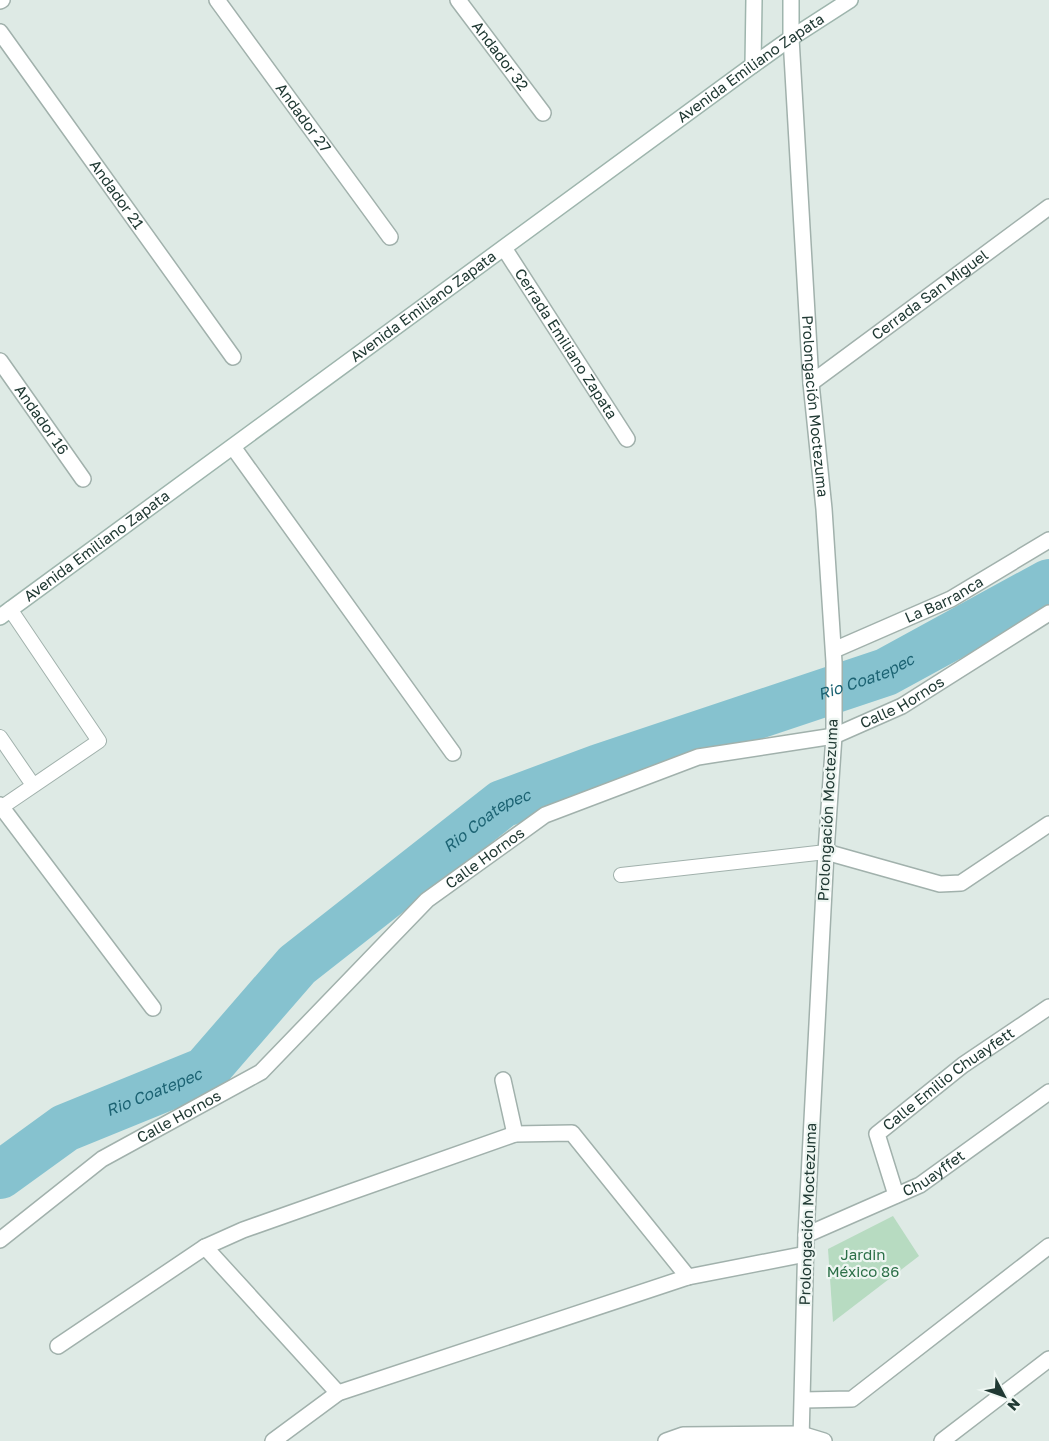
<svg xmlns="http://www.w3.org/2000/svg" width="1049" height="1441" viewBox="0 0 1049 1441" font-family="'Golos Text',sans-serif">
<rect width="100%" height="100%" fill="#deeae5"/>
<path fill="#b7dbc1" d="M893,1216L919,1256L833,1322L828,1249Z"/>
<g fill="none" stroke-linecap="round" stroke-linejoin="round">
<path stroke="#86c2cf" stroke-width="48" id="s1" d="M0,1175L65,1128L205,1071L297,965L502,804L599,768L886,672L1049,583"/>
<defs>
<path id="service" d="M0,737L33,785
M2,807L99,741L10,609
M621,875L826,852"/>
<g id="minor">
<path id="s2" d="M217,0L390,237"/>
<path id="s3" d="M458,0L543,113"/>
<path d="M0,1L2,0"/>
<path id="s4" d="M0,32L233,357"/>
<path id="s5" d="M504,248L627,439"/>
<path id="s6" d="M0,361L83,479"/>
<path id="s7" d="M811,383L1049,207"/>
<path d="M233,447L453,753"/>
<path id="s8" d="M834,650L951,599L1049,540"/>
<path id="s9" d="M834,736L902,706L1049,613"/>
<path d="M0,805L153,1008"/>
<path d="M826,852L940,884L961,883L1049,824"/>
<path d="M503,1080L515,1134L572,1133L688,1277"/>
<path id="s10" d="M896,1195L877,1134L963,1065L1049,1007"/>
<path id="s11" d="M806,1235L920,1185L1049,1092"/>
<path d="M205,1247L338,1393"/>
<path d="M58,1346L205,1247L243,1230L515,1134"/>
<path d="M803,1400L852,1399L1049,1246"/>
<path d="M273,1441L338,1393L688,1277L806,1254"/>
<path d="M666,1441L683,1435L801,1434L824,1441"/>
<path d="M942,1441L1049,1359"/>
</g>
<g id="tertiary">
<path id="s12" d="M791,38L811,383L824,509L834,662V736L826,852L806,1235L801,1441"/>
<path id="s13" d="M0,1240L102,1159L261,1072L427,900L545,815L698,757L834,736"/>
</g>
<g id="secondary">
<path d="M791,38V0"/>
<path d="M753,65L754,0"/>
<path id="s14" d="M0,617L753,65L791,38L850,0"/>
</g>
</defs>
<use href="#service" stroke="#a1b1ac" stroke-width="16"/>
<use href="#minor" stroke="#a1b1ac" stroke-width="18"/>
<use href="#tertiary" stroke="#a1b1ac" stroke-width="18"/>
<use href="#secondary" stroke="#9eb5ad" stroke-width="18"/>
<use href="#service" stroke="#fff" stroke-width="14"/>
<use href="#minor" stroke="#fff" stroke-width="15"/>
<use href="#tertiary" stroke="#fff" stroke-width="15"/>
<use href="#secondary" stroke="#fff" stroke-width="15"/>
</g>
<g text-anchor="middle" stroke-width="4.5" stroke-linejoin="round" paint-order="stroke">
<g font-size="15" fill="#203933" stroke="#eef6f2">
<text dy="5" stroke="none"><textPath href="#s3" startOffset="70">Andador 32</textPath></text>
<text dy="5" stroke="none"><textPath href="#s14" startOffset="930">Avenida Emiliano Zapata</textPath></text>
<text dy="5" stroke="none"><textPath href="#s2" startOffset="146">Andador 27</textPath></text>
<text dy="5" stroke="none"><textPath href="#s4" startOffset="200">Andador 21</textPath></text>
<text dy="5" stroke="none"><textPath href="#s7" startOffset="148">Cerrada San Miguel</textPath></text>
<text dy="5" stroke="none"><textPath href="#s14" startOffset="525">Avenida Emiliano Zapata</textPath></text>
<text dy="5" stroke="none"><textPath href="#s5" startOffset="114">Cerrada Emiliano Zapata</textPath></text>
<text dy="5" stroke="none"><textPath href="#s12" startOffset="369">Prolongación Moctezuma</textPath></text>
<text dy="5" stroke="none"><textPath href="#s6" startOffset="72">Andador 16</textPath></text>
<text dy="5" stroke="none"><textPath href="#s14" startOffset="120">Avenida Emiliano Zapata</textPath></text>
<text dy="5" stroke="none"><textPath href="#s8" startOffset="121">La Barranca</textPath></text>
<text dy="5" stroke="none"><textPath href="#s9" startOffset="76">Calle Hornos</textPath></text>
<text transform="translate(828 810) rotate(-87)" y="5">Prolongación Moctezuma</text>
<text dy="5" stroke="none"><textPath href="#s13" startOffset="622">Calle Hornos</textPath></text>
<text dy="5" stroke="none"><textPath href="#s10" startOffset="154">Calle Emilio Chuayfett</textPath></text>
<text dy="5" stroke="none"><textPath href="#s13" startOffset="218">Calle Hornos</textPath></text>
<text dy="5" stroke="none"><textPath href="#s11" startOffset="142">Chuayffet</textPath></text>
<text transform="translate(808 1214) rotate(-88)" y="5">Prolongación Moctezuma</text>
</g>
<g font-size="15" fill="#2b6f47" stroke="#eef6f2">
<text x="863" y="1260">Jardin<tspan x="863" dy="17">México 86</tspan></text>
</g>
<g font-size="16" font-style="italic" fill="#1c6373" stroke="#eef6f2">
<text dy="6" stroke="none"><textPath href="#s1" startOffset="1018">Rio Coatepec</textPath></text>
<text dy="6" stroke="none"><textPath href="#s1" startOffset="611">Rio Coatepec</textPath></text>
<text dy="6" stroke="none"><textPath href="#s1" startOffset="176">Rio Coatepec</textPath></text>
</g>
</g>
<g transform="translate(1004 1396) rotate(131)" stroke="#eef6f2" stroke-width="4" paint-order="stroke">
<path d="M0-4L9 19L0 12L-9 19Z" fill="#203933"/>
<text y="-8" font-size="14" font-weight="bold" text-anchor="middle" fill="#203933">N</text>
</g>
</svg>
